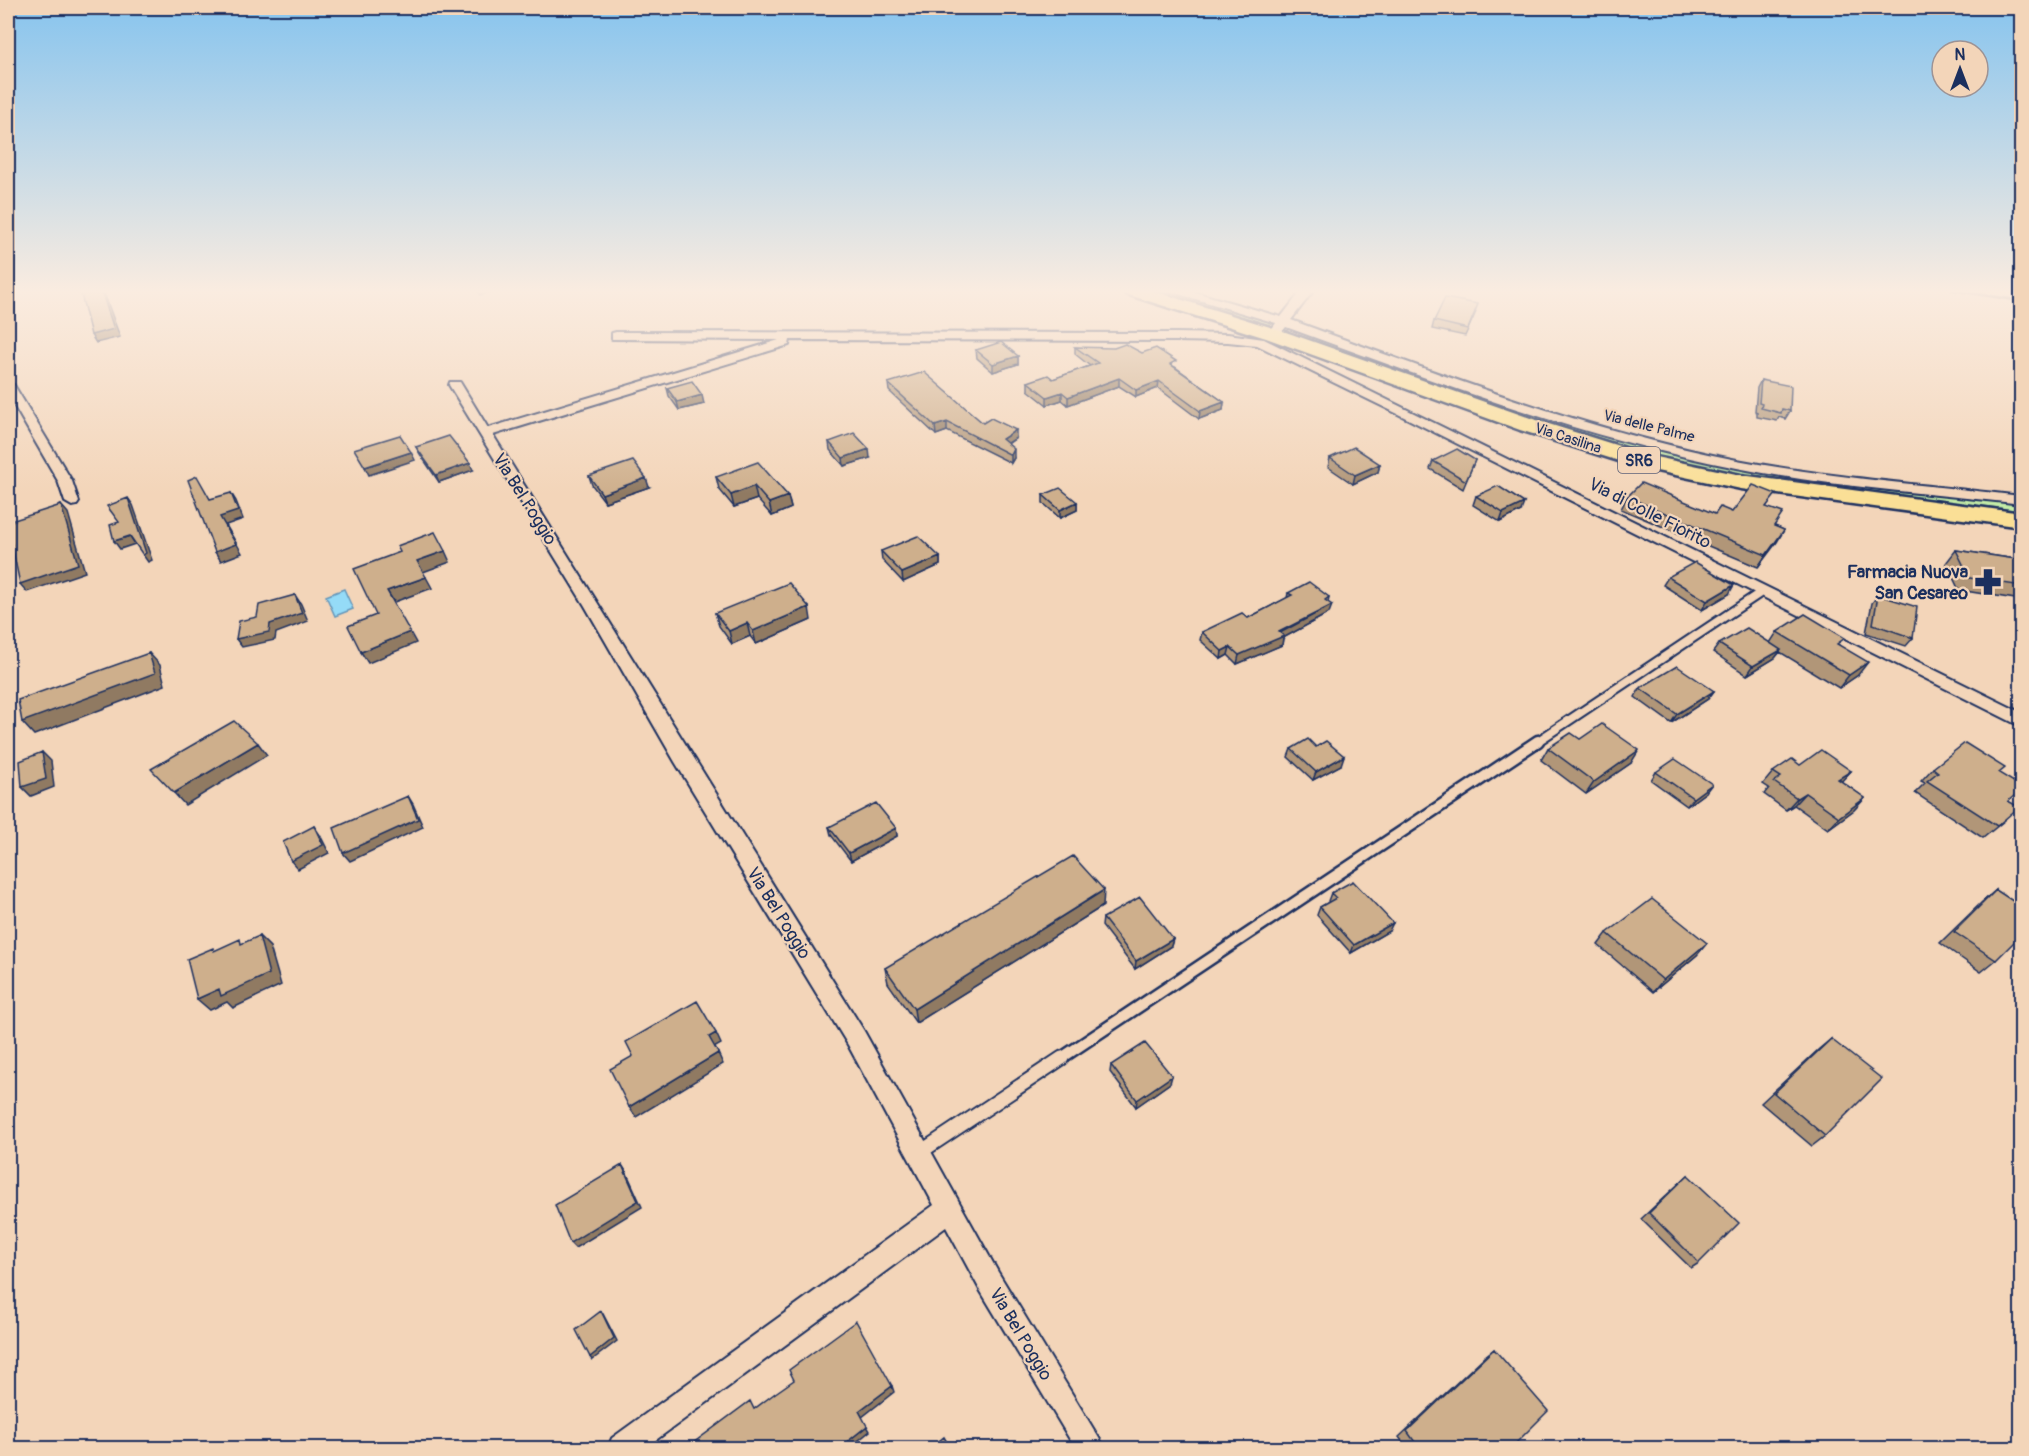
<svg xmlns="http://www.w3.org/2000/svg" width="2029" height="1456" viewBox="0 0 2029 1456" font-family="Pangolin,sans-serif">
<rect width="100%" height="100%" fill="#f3d5b9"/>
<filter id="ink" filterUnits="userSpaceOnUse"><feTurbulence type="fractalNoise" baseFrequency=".0167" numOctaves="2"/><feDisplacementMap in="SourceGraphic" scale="12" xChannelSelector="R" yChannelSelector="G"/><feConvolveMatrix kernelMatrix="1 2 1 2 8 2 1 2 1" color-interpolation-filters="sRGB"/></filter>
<g filter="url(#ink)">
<path fill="#c4eca7" stroke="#708e82" stroke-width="1.5" d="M1149,290H1170L1272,321L1267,326Z
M1313,336L1505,405L1701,459L2021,502V511L1764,478L1690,467L1613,447L1308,340Z"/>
<path fill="#95dbf7" stroke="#6496ba" stroke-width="1.5" d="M344,589L353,609L335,616L326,596Z"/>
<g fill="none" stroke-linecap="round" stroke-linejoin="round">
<defs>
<path id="service-far2" d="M1535,743L1763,591"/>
<path id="service-far1" d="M1060,1059L1538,741"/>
<path id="service" d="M919,1153L1062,1058"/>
<path id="minor" d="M1170,290H1188L1281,317L1302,290H1314L1291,320C1437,373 1584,430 1737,460C1831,478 1927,485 2022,496V504C1927,493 1830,487 1737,468C1582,438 1434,381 1286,327L1280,334H1272L1270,331L1276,323L1172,292Z
M616,332L1177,333L1228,334L1264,339L2022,713V727L1398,414L1257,345L1228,342L1177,341L790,340L789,345L493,435L864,1031L998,1272L1105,1448H1075L980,1290L946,1227L645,1448H608L612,1438L934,1205L848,1045L675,762L585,606L449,385L450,382H460L488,428L779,340L612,339V333Z
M8,381L14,385L72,481L79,502L77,505L72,506L65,502L58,481L8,395Z"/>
<path id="primary" d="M1123,290H1150L1280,330L1536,420L1651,456L1741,475L2022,513V527L1741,489L1638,467L1520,430L1266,338L1126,294Z"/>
</defs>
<use href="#service-far2" stroke="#1b2f5e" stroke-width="12"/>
<use href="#service-far1" stroke="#1b2f5e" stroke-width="15"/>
<use href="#service" stroke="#1b2f5e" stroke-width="17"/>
<use href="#minor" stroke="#1b2f5e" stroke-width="4"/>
<use href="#primary" stroke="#1b2f5e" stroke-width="5"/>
<use href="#service-far2" stroke="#f3d5b9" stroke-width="8"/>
<use href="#service-far1" stroke="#f3d5b9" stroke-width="10"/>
<use href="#service" stroke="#f3d5b9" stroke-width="13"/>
<use href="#minor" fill="#f3d5b9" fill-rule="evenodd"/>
<use href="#primary" fill="#fadf96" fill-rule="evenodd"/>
<path stroke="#1b2f5e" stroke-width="3" d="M1952,290L2022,301"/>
</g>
<path fill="#b19678" stroke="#1b2f5e" stroke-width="1.5" d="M1358,290H1373L1371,293Z
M1476,312L1465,336L1432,329L1434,321Z
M1075,347L1142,353L1175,367L1224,402L1223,410L1199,419L1158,388L1136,397L1119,386L1068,405L1062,400L1047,405L1028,390V382L1053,379L1090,366L1075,354Z
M976,350L1018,356V364L993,372L977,358Z
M1761,380L1790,411L1785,419L1779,417L1777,421L1757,417V412L1755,411L1757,388Z
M888,383L1016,438L1008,444L1014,458L1011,463L947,431L936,435L889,391Z
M667,388L704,404L679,410L669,396Z
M829,442L870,458L844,466L830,450Z
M416,447L473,470L439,482L420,454Z
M1330,458L1380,464L1378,472L1353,484L1328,467Z
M1475,460L1463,489L1430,469L1433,461Z
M589,476L649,487L605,502L592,485Z
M716,477L788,496L791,508L772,516L757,499L734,507L719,489Z
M1043,495L1077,502V510L1060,518L1043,503Z
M1476,496L1521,511L1500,522L1473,505Z
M1627,497L1715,514L1767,507L1775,526L1784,530L1758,567L1621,509Z
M1956,550L2022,560V600L1959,590L1946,563Z
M881,551L940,557V565L903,582L882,560Z
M1668,577L1729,594L1702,610L1663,585Z
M1288,593L1329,597L1328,602L1329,613L1283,638L1282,645L1237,664L1228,655L1221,659L1200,640L1202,632L1248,618L1287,598Z
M1878,595L1913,638L1906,646L1866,633L1872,603Z
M715,613L811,620L756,644L750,636L732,644L719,626Z
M1777,632L1839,645L1858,675L1839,688L1780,652L1775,658L1747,675L1713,652L1719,644L1770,643Z
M2022,657V668L2015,665Z
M1640,688L1714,691L1708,699L1671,723L1635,697Z
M1580,739L1631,763L1586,794L1541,760L1548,748Z
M1316,747L1341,765L1313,780L1288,757L1291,749Z
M1800,765L1851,771L1841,781L1865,798L1854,810L1828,829L1794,805L1786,810L1764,794L1769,788L1763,784L1773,772Z
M1933,768L1999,773L2009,801L2005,820L1983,838L1915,793L1925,783L1921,781Z
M1656,772L1706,792L1687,806L1651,780Z
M829,827L896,828L897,836L851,861L831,835Z
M1996,890V960L1981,972L1940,943L1982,902Z
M1331,893L1389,931L1351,953L1317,915L1320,907L1329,902L1328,901Z
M1103,906L916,1023L888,983L885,968Z
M1103,918L1173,939L1171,946L1135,969L1102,926Z
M1607,933L1707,943L1697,955L1653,992L1598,945Z
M1831,1039L1825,1136L1812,1146L1761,1103L1819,1049Z
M1111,1065L1170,1083L1136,1107L1110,1072Z
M1688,1175L1699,1263L1691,1268L1641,1219Z
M1494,1349L1510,1449H1408L1399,1437L1485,1356Z"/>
<path fill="#907a62" stroke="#1b2f5e" stroke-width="1.5" d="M101,290H103L120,337L96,343L91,335Z
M477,290H499L480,295Z
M1018,356V364L993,372V364Z
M1119,378V386L1068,405V397Z
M1159,381L1158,388L1136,397V390Z
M1062,392V400L1047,405V397Z
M702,395L704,404L679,410L677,402Z
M1224,402L1223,410L1199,419L1200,411Z
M947,422V431L936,435L935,426Z
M1016,430V438L1002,447V439Z
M869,449L870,458L844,466L843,458Z
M1014,449V458L1011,463V455Z
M411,452L415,460L369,475L365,467Z
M470,463L473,470L439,482L436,475Z
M1380,464L1378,472L1353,484L1355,475Z
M646,478L649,487L605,502L602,494Z
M754,486L757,499L734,507L731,495Z
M231,493L236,501L243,519L226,525L242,553L221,561L215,552L220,517Z
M788,496L791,508L772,516L769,503Z
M128,498L133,505L152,560L148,562L143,555Z
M1077,502V510L1060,518V510Z
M1524,503L1521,511L1500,522L1503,513Z
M61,505L68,513L85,572L27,592L20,584Z
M1784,530L1777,542L1758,567L1766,555Z
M130,536L135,544L120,549L114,541Z
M445,551L450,562L423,572L417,561Z
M940,557V565L903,582L902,573Z
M426,577L432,588L394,602L387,591Z
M1734,585L1729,594L1702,610L1707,601Z
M295,595L301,604L308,621L276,633L275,640L242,647L236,639L270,624Z
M1332,605L1329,613L1283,638L1282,645L1237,664L1239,655Z
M809,607L811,620L756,644L753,631Z
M747,623L750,636L732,644L729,631Z
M410,632L416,643L368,663L361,652Z
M1230,647L1228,655L1221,659L1222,651Z
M1781,650L1775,658L1747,675L1753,666Z
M149,653L160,665L165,685L34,735L22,722Z
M1868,662L1858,675L1839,688L1849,675Z
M1714,691L1708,699L1671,723L1677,714Z
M258,743L267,755L185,805L174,793Z
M1639,750L1631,763L1586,794L1594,782Z
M42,752L51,761L54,787L31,796L22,787Z
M1344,756L1341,765L1313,780L1316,772Z
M1851,771L1840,783L1838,779Z
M1712,784L1706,792L1687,806L1693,798Z
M1805,793L1794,805L1786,810L1797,798Z
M408,796L413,804L423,827L350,861L343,853Z
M1865,798L1854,810L1828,829L1839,817Z
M314,826L320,835L329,853L298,869L291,861Z
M896,828L897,836L851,861L849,853Z
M1104,890L1103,906L916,1023L914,1009Z
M1393,923L1389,931L1351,953L1354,945Z
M259,936L270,947L281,985L233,1008L227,1002L210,1010L197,999L219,989Z
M1173,939L1171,946L1135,969L1136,961Z
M1707,943L1697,955L1653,992L1663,980Z
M716,1033L721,1044L714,1048L709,1037Z
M718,1053L723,1064L636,1117L629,1107Z
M1172,1076L1170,1083L1136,1107L1137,1100Z
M622,1165L626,1171L642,1207L575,1248L570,1243Z
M601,1311L603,1314L617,1341L592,1360L590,1357Z
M892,1386L894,1392L862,1417L859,1411Z
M867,1426L870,1431L848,1449H838Z"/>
<path fill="#ceaf8c" stroke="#1b2f5e" stroke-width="1.5" d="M80,290H101L114,329L91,335Z
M1445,298L1478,304L1468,329L1434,321Z
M1001,342L1018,356L993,364L976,350Z
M1125,344L1142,353L1156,348L1176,361L1170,364L1224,402L1200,411L1159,381L1136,390L1119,378L1068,397L1062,392L1047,397L1028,382L1048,375L1053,379L1098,363L1075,347L1114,348Z
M924,372L983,423L991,418L1016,430L1002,439L1014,449L1011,455L947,422L935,426L888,383Z
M1761,380L1791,386L1790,411L1782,409L1781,413L1761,408L1762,404L1759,403Z
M692,381L702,395L677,402L667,388Z
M854,433L869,449L843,458L829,442Z
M400,435L411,452L365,467L354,449Z
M449,436L470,463L436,475L416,447Z
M1354,447L1380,464L1355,475L1330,458Z
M1457,449L1475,460L1466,481L1433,461Z
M633,461L646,478L602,494L589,476Z
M758,462L788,496L769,503L754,486L731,495L716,477Z
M197,476L210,499L231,493L238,511L220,517L236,544L215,552L188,480Z
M1641,483L1715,514L1720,507L1732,512L1753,485L1776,494L1766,507L1783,513L1774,526L1784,530L1766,555L1627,497Z
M1498,486L1524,503L1503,513L1476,496Z
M1060,488L1077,502L1060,510L1043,495Z
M128,498L146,553L143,555L130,536L114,541L110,525L119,522L107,506Z
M61,505L78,564L20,584L8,527V522Z
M435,532L445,551L417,561L426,577L387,591L410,632L361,652L348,626L376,615L354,569L400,552L397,546Z
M918,536L940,557L902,573L881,551Z
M1956,550L2022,560V586L1970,578Z
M1695,562L1734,585L1707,601L1668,577Z
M1309,582L1329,597L1325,600L1332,605L1279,632L1284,636L1239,655L1230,647L1222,651L1202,632L1242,613L1248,618L1292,595L1288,593Z
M789,583L809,607L753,631L747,623L729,631L715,613Z
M295,595L302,613L270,624L269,632L236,639L239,621L257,617L259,605Z
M1878,595L1917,607L1913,638L1873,624Z
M1805,614L1845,638L1837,644L1868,662L1849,675L1777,632Z
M1747,628L1781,650L1753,666L1719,644Z
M149,653L155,673L22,722L18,700Z
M1677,666L1714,691L1677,714L1640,688Z
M234,721L258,743L174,793L151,769Z
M1602,724L1639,750L1594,782L1548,748L1571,733L1580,739Z
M1308,739L1316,747L1326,741L1344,756L1316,772L1291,749Z
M1965,743L2005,768L1999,773L2022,787V789L2008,801L2019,807L1997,826L1927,781L1938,772L1933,768Z
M1821,750L1851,771L1838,779L1865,798L1839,817L1805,793L1797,798L1774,782L1781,777L1773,772L1792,759L1800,765Z
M42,752L46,779L22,787L20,761Z
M1675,759L1712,784L1693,798L1656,772Z
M408,796L418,819L343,853L334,828Z
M876,803L896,828L849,853L829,827Z
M314,826L323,845L291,861L283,842Z
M1073,856L1104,890L914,1009L885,968Z
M1353,881L1393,923L1354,945L1320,907L1336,898L1331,893Z
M1996,890L2022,907V934L1996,960L1954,932Z
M1140,897L1173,939L1136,961L1103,918Z
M1652,899L1707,943L1663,980L1607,933Z
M259,936L269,974L221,996L219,989L197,999L187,959L213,948L214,951L240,939L241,944Z
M697,1001L716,1033L709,1037L718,1053L629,1107L610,1069L633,1056L626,1042Z
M1831,1039L1882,1079L1825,1136L1774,1093Z
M1145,1043L1172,1076L1137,1100L1111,1065Z
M622,1165L638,1201L570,1243L555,1205Z
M1688,1175L1739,1223L1699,1263L1649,1213Z
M601,1311L614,1338L590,1357L576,1330Z
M856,1321L892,1386L859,1411L867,1426L838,1449H685L750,1401L754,1409L774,1394L794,1380L789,1370Z
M1494,1349L1548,1411L1510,1449H1420L1407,1431Z
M944,1437L951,1449H929Z"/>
</g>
<linearGradient id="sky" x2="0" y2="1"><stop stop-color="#87c4ee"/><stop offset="0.59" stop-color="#faece0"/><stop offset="1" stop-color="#faece0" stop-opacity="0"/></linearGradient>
<rect width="2029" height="494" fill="url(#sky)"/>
<defs>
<symbol id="pharmacy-bare" viewBox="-9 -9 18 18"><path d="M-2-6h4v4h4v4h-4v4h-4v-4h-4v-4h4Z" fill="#1b2f5e" stroke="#f3d5b9" stroke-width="2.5" paint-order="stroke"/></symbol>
</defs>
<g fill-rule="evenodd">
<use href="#pharmacy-bare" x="1969" y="563" width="38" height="38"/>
</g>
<g text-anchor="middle" stroke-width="4.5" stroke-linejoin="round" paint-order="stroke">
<g font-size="15" fill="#1b2f5e" stroke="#f3d5b9">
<text transform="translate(1649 426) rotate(14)" y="5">Via delle Palme</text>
<text transform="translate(1568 438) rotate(18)" y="5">Via Casilina</text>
</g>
<rect fill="#f3d5b9" stroke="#5c6179" stroke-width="1.5" x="1618" y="447" width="42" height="26" rx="4.5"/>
<g font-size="16" font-weight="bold" fill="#1b2f5e">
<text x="1639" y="466">SR6</text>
</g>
<g font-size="18" fill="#1b2f5e" stroke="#f3d5b9">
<text transform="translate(525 499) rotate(58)" y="6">Via Bel Poggio</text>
<text transform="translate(1650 513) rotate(27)" y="6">Via di Colle Fiorito</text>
<text transform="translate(779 913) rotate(58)" y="6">Via Bel Poggio</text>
<text transform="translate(1021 1334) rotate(59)" y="6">Via Bel Poggio</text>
</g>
<g font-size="18" font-weight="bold" fill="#1b2f5e" stroke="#f3d5b9" text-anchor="end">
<text x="1968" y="578">Farmacia Nuova<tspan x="1968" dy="21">San Cesareo</tspan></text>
</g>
</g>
<rect width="2029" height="1456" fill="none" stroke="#f3d5b9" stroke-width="30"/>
<rect x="15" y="15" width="1999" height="1426" fill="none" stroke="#1b2f5e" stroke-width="2" filter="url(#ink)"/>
<g transform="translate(1960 69)"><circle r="28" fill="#f3d5b9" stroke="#9d9395" stroke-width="1.5"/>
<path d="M0-4.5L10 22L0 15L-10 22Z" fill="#1b2f5e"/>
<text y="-9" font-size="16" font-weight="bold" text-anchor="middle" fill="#1b2f5e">N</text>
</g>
</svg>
